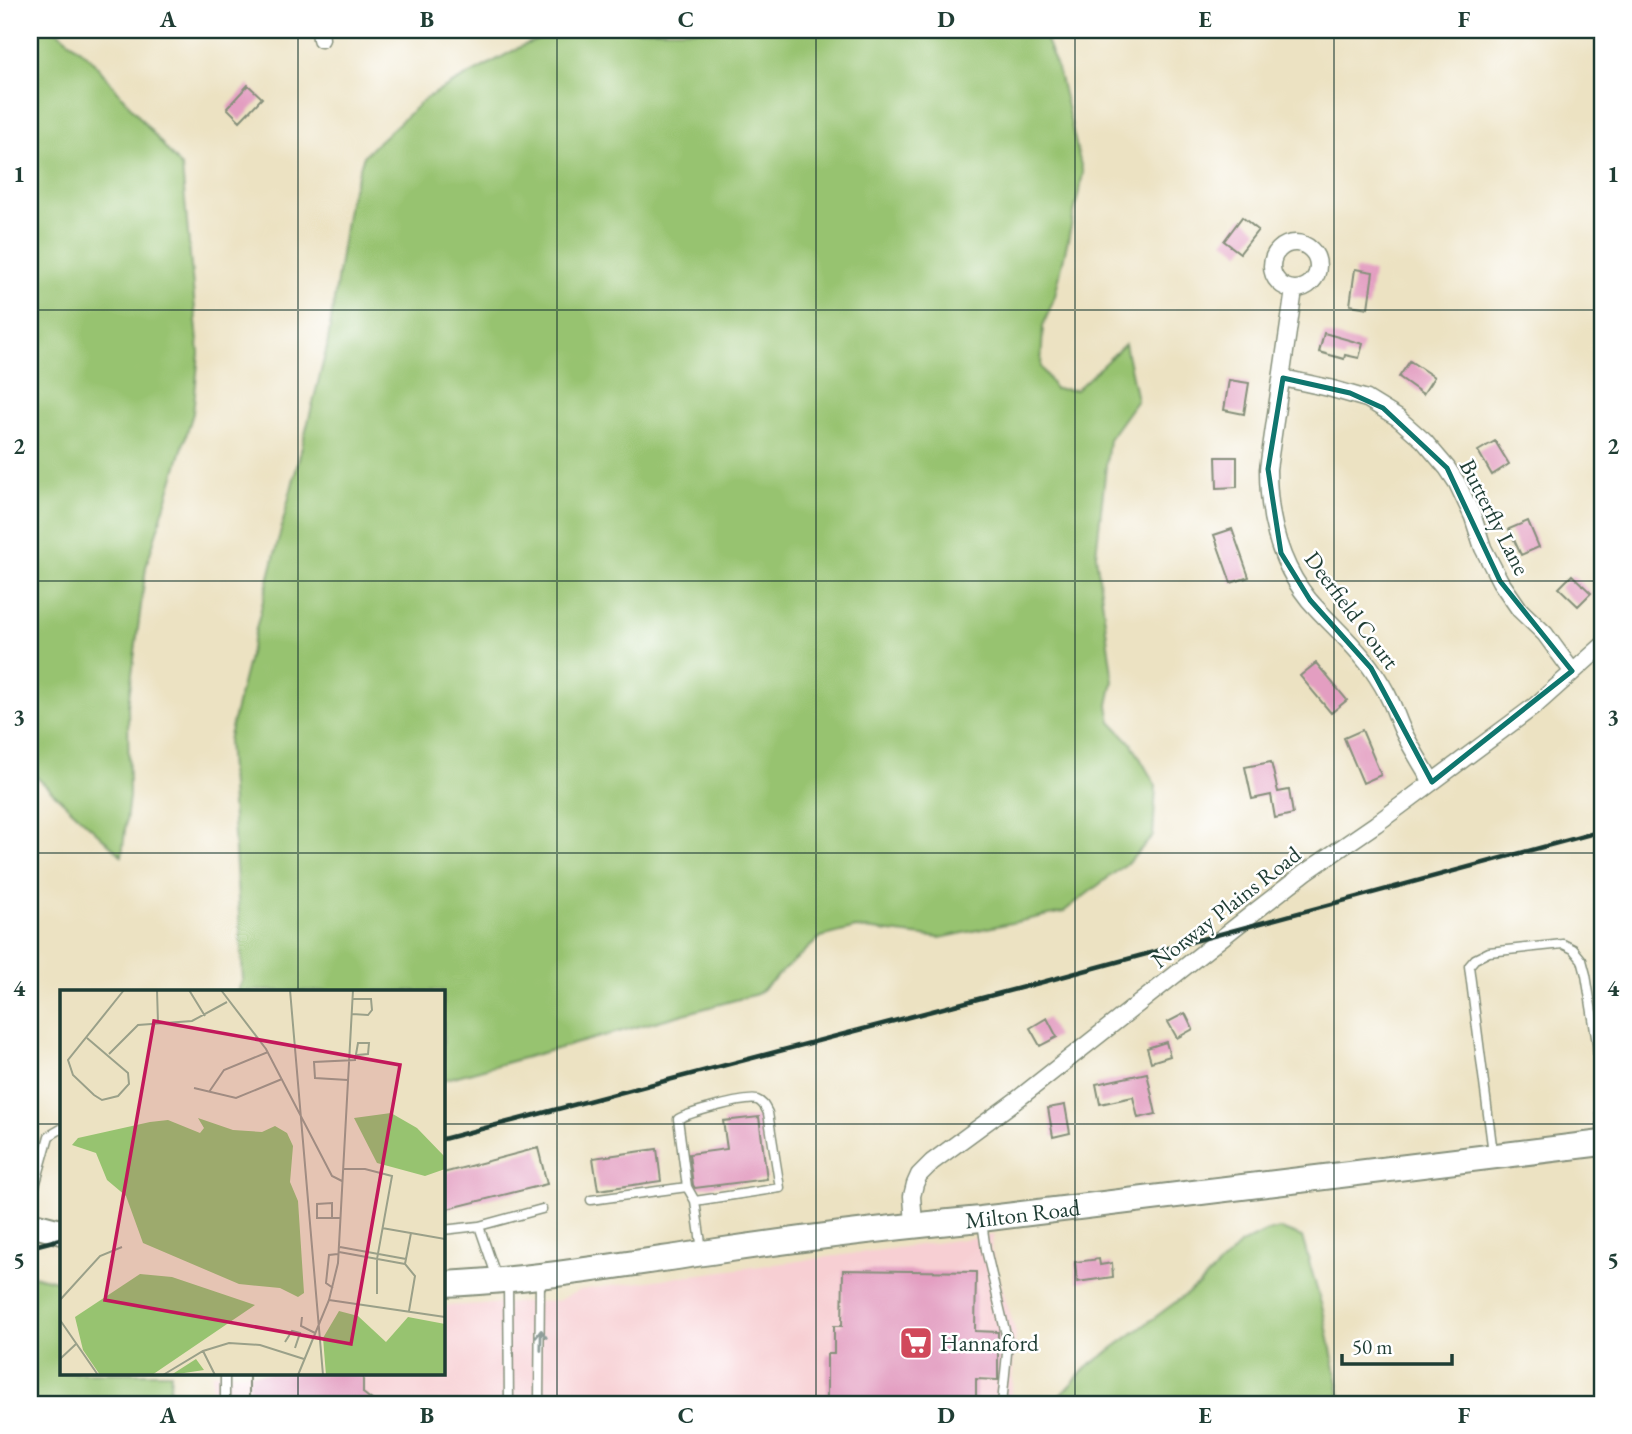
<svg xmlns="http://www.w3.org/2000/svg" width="1632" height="1434" viewBox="0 0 1632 1434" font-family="'EB Garamond',serif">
<rect width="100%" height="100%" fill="#fff"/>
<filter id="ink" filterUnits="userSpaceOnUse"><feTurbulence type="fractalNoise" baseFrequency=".0143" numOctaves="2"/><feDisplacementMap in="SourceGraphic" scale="14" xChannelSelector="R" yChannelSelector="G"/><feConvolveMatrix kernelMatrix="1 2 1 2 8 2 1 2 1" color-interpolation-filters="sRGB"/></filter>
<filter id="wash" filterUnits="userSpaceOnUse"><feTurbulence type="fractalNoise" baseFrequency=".00686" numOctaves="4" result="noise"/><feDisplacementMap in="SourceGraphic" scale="28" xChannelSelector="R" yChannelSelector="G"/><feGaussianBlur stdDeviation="1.57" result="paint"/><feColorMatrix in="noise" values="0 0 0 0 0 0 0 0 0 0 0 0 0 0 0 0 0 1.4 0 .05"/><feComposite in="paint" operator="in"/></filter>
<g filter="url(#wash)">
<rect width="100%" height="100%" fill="#ece2c2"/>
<path fill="#f7cfd3" d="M994,1235L991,1249L1016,1334L1010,1404H212V1373H443V1306L557,1301L580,1290Z"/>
<path fill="#97c370" stroke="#5b8052" stroke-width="2" d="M30,30H56L91,59L182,168L199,353L193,413L146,567L128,705L129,796L122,856L30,771Z
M564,30H1042L1059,73L1083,174L1055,296L1043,326L1041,367L1055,389L1076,390L1125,344L1137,400L1109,439L1096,555L1113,681L1108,705L1111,722L1132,744L1156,786L1153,836L1130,861L1063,912L940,938L856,928L821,937L757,994L443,1080V991H238L243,979L228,740L327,347L349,201L364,155L426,98L522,46Z
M1281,1229L1302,1237L1324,1314L1342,1404H1052L1086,1368L1199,1285L1241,1244L1265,1232Z
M30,1275L61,1282V1373H171L169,1404H30Z"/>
<g id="blocks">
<path fill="#e39ec1" d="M248,85L262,98L240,121L227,108Z
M1242,217L1258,230L1240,253L1224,241Z
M1355,269L1373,272L1368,308L1350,305Z
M1324,333L1363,344L1359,358L1345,355L1344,359L1319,352Z
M1410,361L1434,377L1423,394L1399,377Z
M1229,380L1249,383L1244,414L1224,410Z
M1495,441L1509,464L1492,475L1478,451Z
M1216,457H1237V487L1217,488Z
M1528,521L1539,547L1521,555L1509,529Z
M1232,529L1249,577L1231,583L1214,535Z
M1572,575L1591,593L1578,606L1559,588Z
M1316,663L1347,700L1331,713L1300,676Z
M1362,730L1381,775L1363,783L1344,738Z
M1271,762L1278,792L1289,790L1293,814L1275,818L1271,795L1252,799L1245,767Z
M1185,1013L1193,1029L1177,1038L1168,1022Z
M1047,1018L1057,1037L1040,1046L1030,1028Z
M1166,1042L1170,1056L1151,1062L1147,1048Z
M1147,1073L1156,1114L1138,1118L1133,1097L1100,1104L1096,1084Z
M1065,1105L1070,1133L1053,1137L1048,1108Z
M759,1117L767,1179L695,1188L693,1185L689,1154L727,1149L723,1121Z
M538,1148L547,1184L443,1210V1173Z
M657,1149L661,1181L598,1190L593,1158Z
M1099,1259L1100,1265L1112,1263L1113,1277L1077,1282L1075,1262Z
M843,1270L976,1272L975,1331L998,1332V1380L976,1379V1404H834V1398H827V1354H834V1326H842Z
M249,1373H363V1393L377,1404H249Z"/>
</g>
</g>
<g filter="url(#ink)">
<use href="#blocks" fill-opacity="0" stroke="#86907b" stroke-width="2"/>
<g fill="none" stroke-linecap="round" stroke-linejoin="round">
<defs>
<path id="service" d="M1493,1153L1469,966L1475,959L1489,952L1563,944L1573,949L1582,960L1586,975L1597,1043L1602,1132
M591,1200L687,1187
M695,1201L780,1188L768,1113C765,1107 763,1102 757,1100C745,1097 689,1113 678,1119L687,1187L695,1201L702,1250
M30,1204L49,1136L61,1129
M982,1222L986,1250L1008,1343L1002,1404
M479,1226L542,1209
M443,1230L479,1226L497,1278
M508,1283L509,1404
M225,1404V1373
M539,1404L540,1278"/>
<path id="minor" d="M320,30L321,39
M1272 266a23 23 0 1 1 46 0a23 23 0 1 1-46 0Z
M1294,290L1268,469C1268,516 1279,563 1309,600C1329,623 1353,643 1371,668C1378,678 1385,689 1390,700C1396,712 1399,724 1405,735C1413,751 1423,766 1432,782
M1283,378L1329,388L1367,399L1398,418L1424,441L1447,468L1457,483L1473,517L1483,548L1500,581L1520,610L1545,634L1572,671
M914,1225L912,1196L915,1184L919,1175L932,1162L1014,1102L1257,910L1306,872L1376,824L1536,705L1602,646"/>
<g id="primary">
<path d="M30,1224L61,1232"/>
<path id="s1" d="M443,1284C535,1280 626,1264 717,1251C805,1238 893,1227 981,1219L1602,1143"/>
</g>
</defs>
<use href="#service" stroke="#86907b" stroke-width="11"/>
<use href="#minor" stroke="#86907b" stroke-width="19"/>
<use href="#primary" stroke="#86907b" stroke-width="28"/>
<use href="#service" stroke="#fff" stroke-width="8"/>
<use href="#minor" stroke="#fff" stroke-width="16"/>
<use href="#primary" stroke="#fff" stroke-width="24"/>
<path stroke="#1f3d34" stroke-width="4.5" d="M443,1139L1039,983L1602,831
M30,1247L61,1239"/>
</g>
<defs><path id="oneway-shaft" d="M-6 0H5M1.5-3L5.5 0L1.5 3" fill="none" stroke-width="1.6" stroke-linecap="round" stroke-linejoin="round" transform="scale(1.75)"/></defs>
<use stroke="#8f9e9a" href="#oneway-shaft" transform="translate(541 1340) rotate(-89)"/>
</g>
<path fill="none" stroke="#0f766e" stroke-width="5" stroke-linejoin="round" d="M1283,378L1350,393L1383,408L1447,468L1500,581L1572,671L1432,782L1371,668L1310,600L1281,553L1268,469Z"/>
<path fill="none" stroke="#1f3d34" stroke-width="2" stroke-opacity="0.55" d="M298,30V991M557,30V1404M816,30V1404M1075,30V1404M1334,30V1404M30,310H1602M30,581H1602M30,853H1602M30,1124H61M443,1124H1602M298,1373V1404"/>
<defs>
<symbol id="supermarket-square" viewBox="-11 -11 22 22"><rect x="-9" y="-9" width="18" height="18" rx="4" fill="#d1495b" stroke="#fff"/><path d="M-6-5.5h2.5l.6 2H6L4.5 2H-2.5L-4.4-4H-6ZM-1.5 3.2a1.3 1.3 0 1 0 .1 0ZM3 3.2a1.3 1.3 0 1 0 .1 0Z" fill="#fff"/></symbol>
</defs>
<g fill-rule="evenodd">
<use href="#supermarket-square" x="897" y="1324" width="38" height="38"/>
</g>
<g text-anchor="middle" stroke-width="5" stroke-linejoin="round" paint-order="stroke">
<g font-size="23" fill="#1f3d34" stroke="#fff">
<text transform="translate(1495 517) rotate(63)" y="8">Butterfly Lane</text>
<text transform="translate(1352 610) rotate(53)" y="8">Deerfield Court</text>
<text transform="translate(1226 907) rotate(-38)" y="8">Norway Plains Road</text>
<text dy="8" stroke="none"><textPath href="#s1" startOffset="584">Milton Road</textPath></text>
</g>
<g font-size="23" fill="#1f3d34" stroke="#fff" text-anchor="start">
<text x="940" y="1351">Hannaford</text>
</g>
</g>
<g transform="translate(60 990)">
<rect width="385" height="385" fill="#ece2c2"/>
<path d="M331,123L357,138L385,167V179L365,186L317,173L294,128ZM138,128L173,140L202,142L215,136L227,143L233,156L230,192L238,211L244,303L238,307L220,298L179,294L83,253L66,206L47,190L36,163L12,155L18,148L90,132L108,130L140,143L144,138ZM80,284L112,287L195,315L92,385H40L23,360L15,327ZM279,321L298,326L326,352L348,327L385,334V385H266L263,348ZM136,369L144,380L111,385Z" fill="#97c370"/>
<path fill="none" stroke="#9aa089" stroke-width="2" d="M97,0L98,33M129,0L145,26M161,0L206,59L272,186L282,191M230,0L263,385M292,24L308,25L312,20L311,9H293M27,48L68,83L69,94L58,106L42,110L34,105L13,85L8,70L64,0M49,64L78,35L132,31L167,12M288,90L255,88L254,72L295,70L298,53H309L308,64L297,65M134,98L176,108L222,89M149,102L164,80L208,62M283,179H305L332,186L317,269V304M272,228V213L257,214V228H281M322,238L385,249M280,257L346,269M279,262L345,274M273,298L266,293L269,265L278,264M0,310L40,266L62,257M269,310L385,327M349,321L355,286L345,274L351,243M242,327L241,336L255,343M0,330L38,385M225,352L232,341L240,343L235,358M143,361L155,385M0,369L16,354M103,385L143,361L169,353L200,355L244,369M238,385L269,310L278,273L293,0"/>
<path fill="#c2185b" fill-opacity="0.15" stroke="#c2185b" stroke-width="3.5" d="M94,31L340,75L291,354L45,310Z"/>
<rect width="385" height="385" fill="none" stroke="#1f3d34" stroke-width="3.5"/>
</g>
<rect width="1632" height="1434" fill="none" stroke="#fff" stroke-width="77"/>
<path d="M1342 1354v10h110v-10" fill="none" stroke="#1f3d34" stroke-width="3.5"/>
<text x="1352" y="1354" font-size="21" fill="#1f3d34" stroke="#ffffff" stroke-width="5" paint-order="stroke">50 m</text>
<rect x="38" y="38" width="1556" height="1358" fill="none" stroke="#1f3d34" stroke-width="2.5"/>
<g font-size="23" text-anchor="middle" font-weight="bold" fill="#1f3d34">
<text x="168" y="27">A</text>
<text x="427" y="27">B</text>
<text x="686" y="27">C</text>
<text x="946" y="27">D</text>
<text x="1205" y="27">E</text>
<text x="1464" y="27">F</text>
<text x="19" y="182">1</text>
<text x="1613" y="182">1</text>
<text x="19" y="454">2</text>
<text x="1613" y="454">2</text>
<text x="19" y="725">3</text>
<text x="1613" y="725">3</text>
<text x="19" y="996">4</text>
<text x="1613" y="996">4</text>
<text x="19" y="1268">5</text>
<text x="1613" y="1268">5</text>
<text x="168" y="1423">A</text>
<text x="427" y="1423">B</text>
<text x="686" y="1423">C</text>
<text x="946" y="1423">D</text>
<text x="1205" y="1423">E</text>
<text x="1464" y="1423">F</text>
</g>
</svg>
